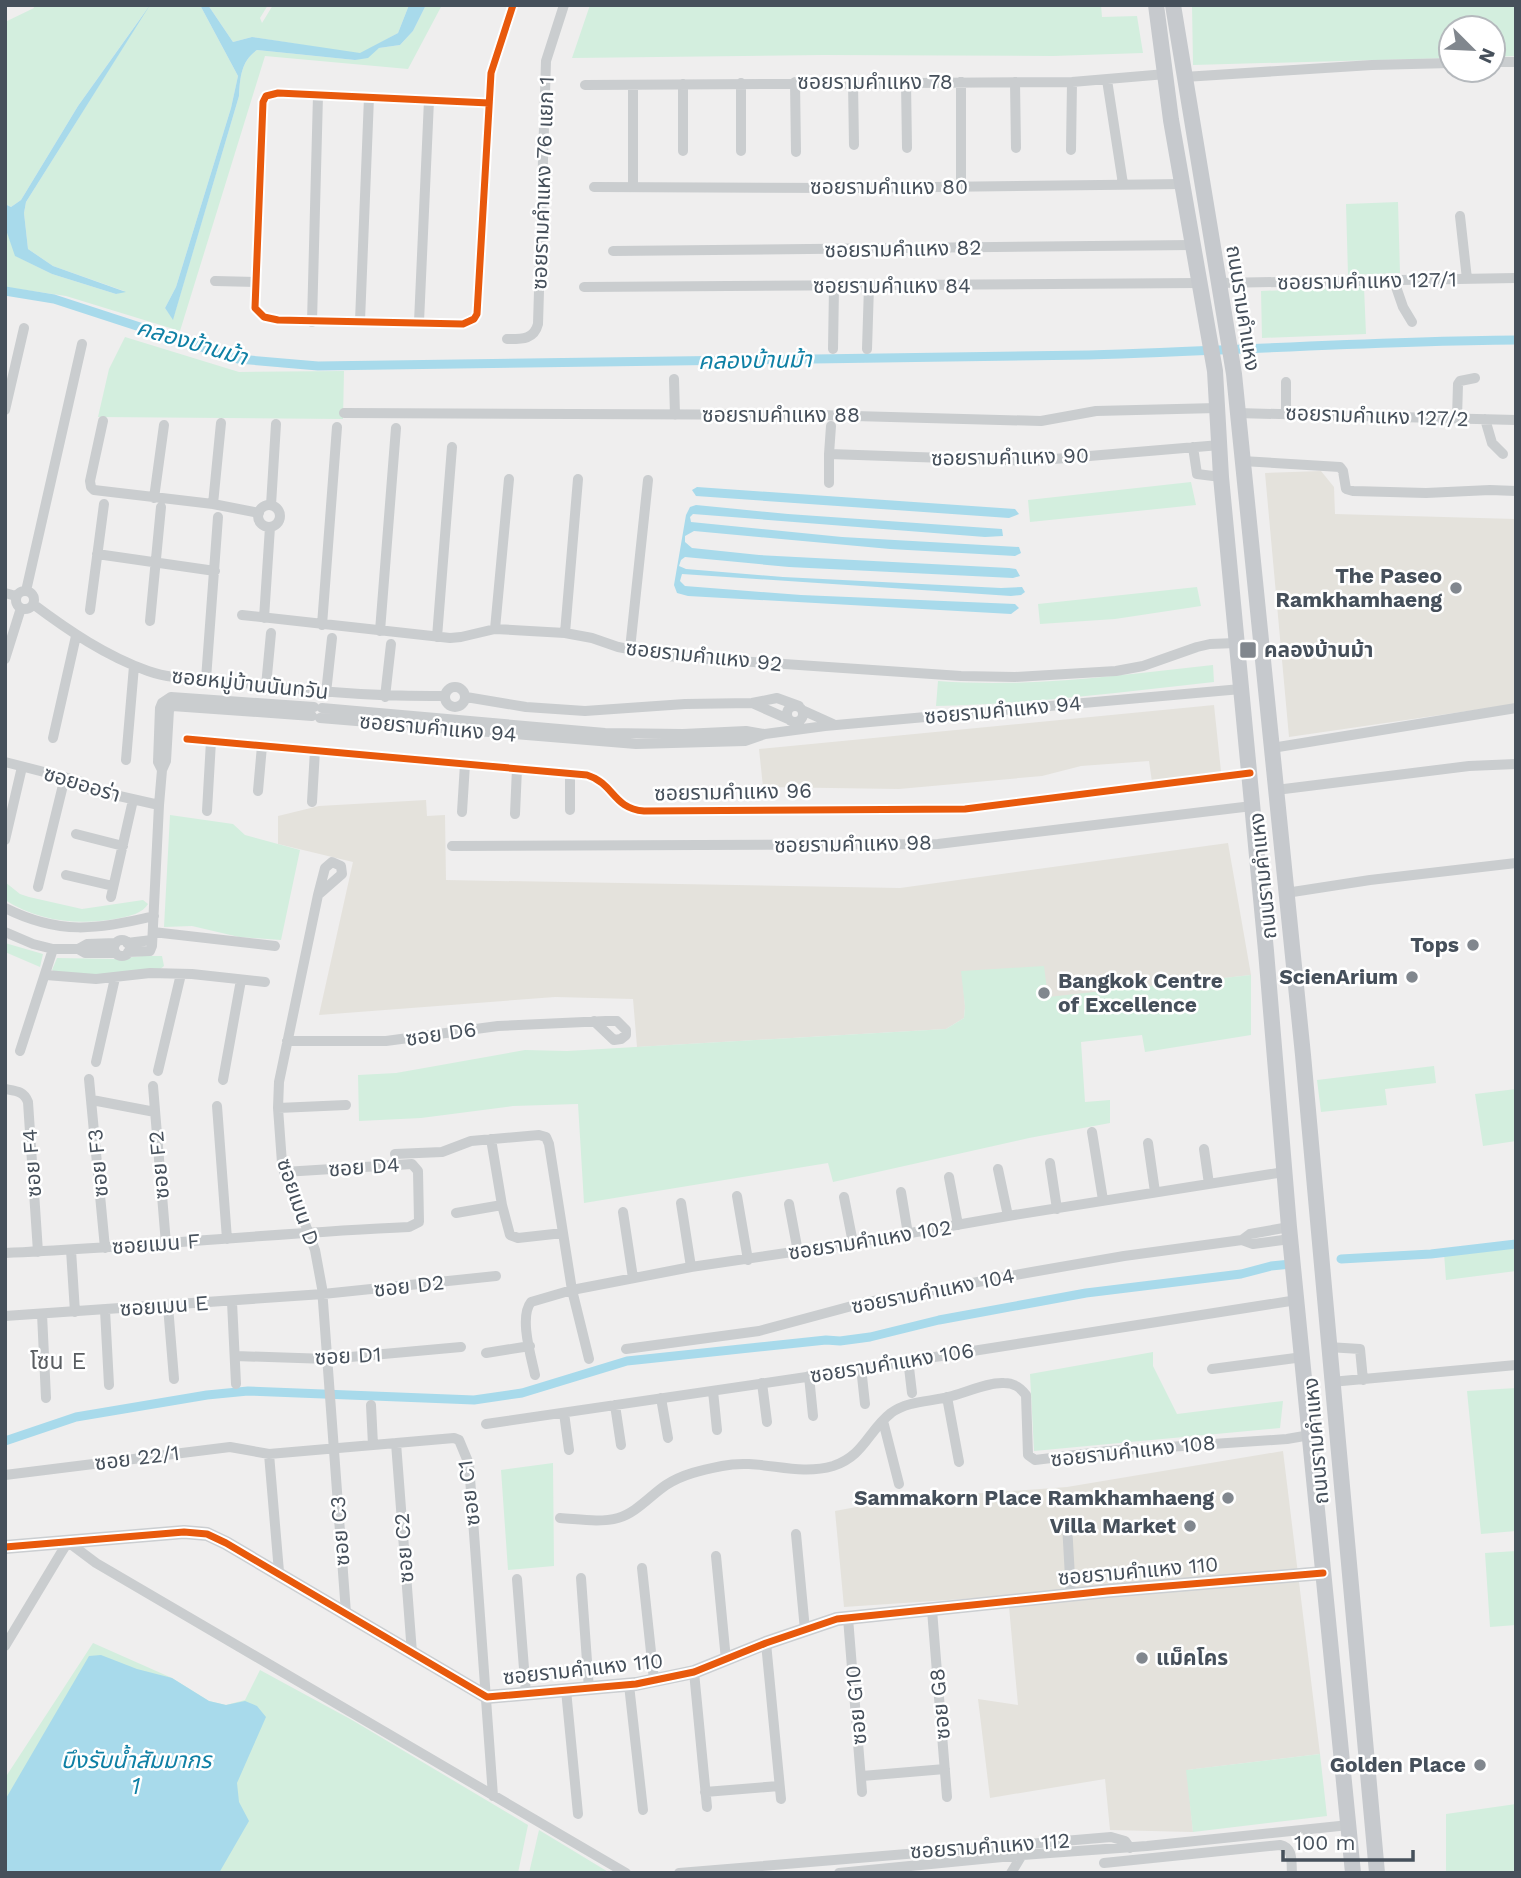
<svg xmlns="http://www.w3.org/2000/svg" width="1521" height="1878" viewBox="0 0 1521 1878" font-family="'Work Sans','Noto Sans Thai',sans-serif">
<rect width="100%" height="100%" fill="#efeeee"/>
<path fill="#e4e2dc" d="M1321,471L1334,487L1335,514L1516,519V704L1289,737L1265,473Z
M1214,705L1222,781L1153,789L1149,761L1081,766L1042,776L899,789L763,787L759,749Z
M426,800L427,816L445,815L446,880L900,888L1228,843L1251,975L1047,998L962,971L965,1007L964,1018L946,1029L637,1047L633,999L555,997L319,1015L353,862L278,844V816L319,806Z
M1283,1451L1320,1754L1187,1770L1193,1832L1110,1830L1105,1779L990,1798L978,1699L1018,1705L1008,1596L844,1607L835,1511L899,1499L1067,1487Z"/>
<path fill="#d3eede" d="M33,5H200L238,76L231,108L176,287L165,308L173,319L239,96C240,78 241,61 257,50L355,60L379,48L400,45L413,31L426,5H442L408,69L265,56L180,331L66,296L5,287V227L16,256L52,274L116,294L124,291L53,266L28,249L24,213L26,202L147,9L78,106L21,200L11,207L5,204V22L34,8Z
M208,5H268L260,18L262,23L273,5H409L398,33L360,54L252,37L233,42Z
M590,5H1101L1102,17L1137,16L1143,53L1053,56L823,55L572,58Z
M1192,5H1516V56L1493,57V28H1451V58L1193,65Z
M1398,202L1400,273L1348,275L1346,204Z
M1364,287L1366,334L1262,338L1261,291Z
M125,337L239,372L344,371L343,419L98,417L109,369Z
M1191,482L1196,505L1030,522L1028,500Z
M1197,587L1201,606L1115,619L1040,624L1038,604Z
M1213,665L1214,682C1122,692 1030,704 936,706L938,681C1030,688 1121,675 1213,665Z
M170,815L233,824L245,835L300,850L281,940L239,937L192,926L164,927Z
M5,882L20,894L29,897L82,909L143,900L148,904C143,913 130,916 120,918C81,926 39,922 5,900Z
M5,943L43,954L40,967L5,952Z
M142,956H162L164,966L159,970L93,976L57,973L52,970L57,958L117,959Z
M1044,966L1048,997L1251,975V1035L1145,1052L1142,1035L1081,1042L1085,1102L1110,1100V1123L1029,1138L833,1182L828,1163L584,1203L578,1104L513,1106L421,1118L359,1121L358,1075L396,1073L525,1050L567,1051L946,1029L964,1018L965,1007L961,971Z
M1434,1066L1436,1083L1385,1089L1387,1105L1321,1112L1317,1080Z
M1516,1089V1141L1483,1146L1475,1094Z
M1516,1247V1271L1446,1280L1444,1253Z
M1153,1352V1366L1177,1414L1283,1401L1280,1428L1034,1451L1030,1374Z
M1516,1388V1531L1481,1534L1467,1391Z
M553,1463L554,1566L508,1570L501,1470Z
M1516,1551V1625L1490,1627L1485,1553Z
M93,1643L172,1678L209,1701L226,1705L245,1700L260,1670L352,1720L528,1825L518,1873H5V1778Z
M1320,1754L1327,1816L1193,1832L1186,1770Z
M1516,1804V1873H1446V1814Z
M539,1830L610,1873H529Z"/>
<path fill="#a8daeb" d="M150,5L26,202L24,213L28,249L53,266L126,292L116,294L52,274L15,256L5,227V204L11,207L21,200L78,106Z
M200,5H208L233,42L252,37L360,53L398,33L409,5H426L413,31L400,45L379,48L368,58L355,60L257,50C241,61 240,78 239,96L173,320L165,308L176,287L231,108L238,76Z
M697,487L1015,509L1019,514L1009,518L696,496L692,490Z
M696,505L788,514L1002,529L1003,536L985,537L693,514L690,517L691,522L842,537L1019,547L1021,553L1015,556L890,549L694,531L685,536V542L692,548L759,555L1009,568L1016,569L1020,576L1013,578L789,567L685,557L681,560L679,566L686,569L783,577L1001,588L1022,587L1025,592L1021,595L1011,596L682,574L680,581L685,586L801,595L1015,604L1019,608L1011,614L688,596L677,593L674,585L686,515L690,507Z
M101,1655L137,1669L172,1678L209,1701L226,1705L245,1701L257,1706L266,1717L237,1783L239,1802L249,1821L219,1873H5V1800L89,1656Z"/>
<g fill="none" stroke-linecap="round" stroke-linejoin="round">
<path stroke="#a8daeb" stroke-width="9" d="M5,291L54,299L238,359L318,366C575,364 832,361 1089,355C1231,351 1374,341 1516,340
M1341,1259L1431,1254L1516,1244
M5,1441L76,1417L207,1395L248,1391L474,1400L522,1393L627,1361L826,1340L840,1341L870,1337L939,1320L1086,1293L1241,1274L1271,1266L1291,1264"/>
<path stroke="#cacdcf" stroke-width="10" d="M1493,62H1516
M1184,77L1372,65L1451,63
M1107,80L1123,184
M795,82L796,152
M853,82L854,145
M906,82L907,148
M1015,82L1016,148
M741,83V151
M585,85L1072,82L1166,74
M633,85V187
M489,103L278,93L266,96L263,102L255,308L264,317L278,320L463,324L474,319L477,314L491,73L513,5
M1071,150L1072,82
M683,151V84
M594,187L849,188L1184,184
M961,187V82
M1460,216L1467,279
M613,251L1193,245
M215,281L256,282
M1394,281L1403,307L1412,322
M1218,283L1516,278
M584,287L1199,283
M360,321L369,97
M312,322L318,95
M419,322L429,100
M507,339C521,339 534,340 538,324L546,61L564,5
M833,349L834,287
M867,349L869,286
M674,379L675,415
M1286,382V413
M5,410L24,328
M344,413L818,415L1041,421L1096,411L1217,408
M1237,413L1516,420
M1457,418L1458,384L1460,381L1475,378
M1485,419L1492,443L1503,454
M103,421L90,481L91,487L94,490L213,504L259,513
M1193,447L1197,474L1221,477
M829,454L831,426
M1242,461L1340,467L1343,471L1346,489L1353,491L1426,493L1490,490L1516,491
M829,483V454L1030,461L1220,445
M154,498L164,425
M213,504L221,423
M271,505L276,424
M258 516a11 11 0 1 1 22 0a11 11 0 1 1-22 0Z
M97,554L215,571
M16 600a9 9 0 1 1 18 0a9 9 0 1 1-18 0Z
M26,591L82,344
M5,593L16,596
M33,604C69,631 106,656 148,671C173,680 200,678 227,681C300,690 371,697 445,696
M90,610L104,504
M242,615L450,638L461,637L495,629L565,633L592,638L618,647L666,656L961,676L1015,677L1116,671L1143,666L1197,647L1210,644L1236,643
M264,618L270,527
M150,621L161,507
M322,625L337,427
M495,629L509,479
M380,631L396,428
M565,633L578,479
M437,637L452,447
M630,649L648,480
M5,659L21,608
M206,679L218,517
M266,686L271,633
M445 697a10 10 0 1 1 20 0a10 10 0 1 1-20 0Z
M326,693L332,638
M385,697L391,644
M466,697L526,707L585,711L685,704L752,703L777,698L799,706
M752,703L788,719
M787 714a8 8 0 1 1 16 0a8 8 0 1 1-16 0Z
M322,708L605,733L683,734L746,731L764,734
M802,710L833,724
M320,718L636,744L745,741L765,734L825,726L1241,689
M53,738L76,636
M187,739L587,775C615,784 612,808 644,811L965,809L1250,773
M1272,748L1516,708
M126,760L134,666
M5,762L79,781L88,789L159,805
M162,770L158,762L160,708L162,703L171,697L314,707
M1276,790L1469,766L1516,764
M258,791L262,746
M312,802L315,750
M570,810V773
M207,811L211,741
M462,812L465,764
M515,814L517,768
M76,834L123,846
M5,840L22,767
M452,846L938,844L1252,806
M332,862L341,866L342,874L318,895L325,868Z
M66,875L113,886
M38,887L65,777
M1286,893L1370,880L1516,863
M318,895L279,1082L278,1108L282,1163L315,1250L322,1288L346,1613
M111,897L133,800
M5,908C59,935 97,930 154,916
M5,932L33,944L53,949H78L85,953H116
M153,932L275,946
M114 948a8 8 0 1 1 16 0a8 8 0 1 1-16 0Z
M127,943L152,940
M78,949L87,944L116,943
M128,952L150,951L152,946L159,805L162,770L166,761L169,710L172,706L312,716
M46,975L96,979L150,973L192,974L265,982
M287,1041H386L498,1026L606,1021H617L626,1030V1035L621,1039L614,1040L594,1021
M20,1051L53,949
M96,1062L115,978
M158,1071L181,974
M89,1079L105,1248
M223,1080L241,980
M153,1086L166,1244
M5,1089C16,1091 24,1091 28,1102L38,1252
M92,1100L155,1112
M217,1106L227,1239
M278,1108L346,1105
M1092,1132L1103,1200
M491,1139L502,1205L510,1235L518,1238L563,1233
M1148,1143L1155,1192
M1204,1149L1209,1184
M395,1154L442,1152L471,1141L539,1135L546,1137L549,1144L572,1290L589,1359
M1050,1163L1057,1209
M998,1169L1008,1216
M949,1177L958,1225
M901,1192L908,1234
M737,1196L748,1260
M844,1197L853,1243
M681,1203L691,1267
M789,1204L798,1252
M623,1212L633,1278
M456,1213L502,1205
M1242,1240L1250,1234L1289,1227
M71,1250L75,1312
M5,1253C140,1247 274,1233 409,1227L419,1222L418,1171L412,1164L284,1172
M232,1302L236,1384
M168,1306L174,1379
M105,1310L109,1385
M42,1314L46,1398
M5,1316L323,1294L496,1276
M1328,1347L1360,1349L1363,1380
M626,1349L759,1331L863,1303L1032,1272L1124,1256L1242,1240L1253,1244L1290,1239
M486,1353L530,1346
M235,1356L328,1359L461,1347
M908,1359L912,1393
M861,1367L865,1404
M1212,1369L1303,1357
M535,1375C531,1356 519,1317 531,1302L572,1290L691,1267L853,1243L1008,1216L1284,1172
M809,1376L813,1416
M1331,1382L1516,1365
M762,1383L767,1422
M713,1391L717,1430
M947,1397L959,1462
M661,1398L668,1438
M371,1405L373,1445
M615,1405L621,1445
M564,1413L569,1450
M883,1421L899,1484
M486,1424L820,1375L1297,1300
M396,1443L412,1653
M269,1454L279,1572
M5,1475L230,1447L269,1454L454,1438L459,1440L469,1464L493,1796
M560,1518C578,1519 600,1523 618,1518C636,1513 651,1495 666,1485C683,1474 702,1470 722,1466C761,1458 795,1477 833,1466C864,1456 868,1431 891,1413C909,1400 932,1402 952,1396C968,1392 988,1382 1004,1383C1014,1383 1020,1387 1026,1395L1028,1455L1035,1460L1108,1451L1287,1439L1310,1435
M1067,1524L1071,1595
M796,1534L805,1630
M68,1542L96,1563L626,1873
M716,1556L726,1660
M642,1568L654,1680
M581,1578L589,1689
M517,1579L526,1694
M932,1610L947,1797
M848,1618L862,1792
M766,1643L781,1799
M5,1646L61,1553L66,1545L64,1542
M694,1672L707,1807
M629,1685L643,1810
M566,1690L578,1814
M862,1776L945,1769
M705,1792L779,1786
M1104,1863L1280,1845C1294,1848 1291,1862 1292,1873
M679,1873L1111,1837L1125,1841L1130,1848
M839,1873L1022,1855L1147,1846L1349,1825
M1011,1873L1022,1855"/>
<path stroke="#cbced1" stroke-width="14" d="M5,1547L184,1532L207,1534L226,1543L487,1697L636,1684L694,1672L766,1643L837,1619L1107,1591L1323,1573"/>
<path stroke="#c6c9cd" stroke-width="16" d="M1156,5L1171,120L1215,371L1221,477L1266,951L1289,1227L1353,1873
M1173,5L1234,374L1303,1055L1377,1873"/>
<defs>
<path id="cycleway" d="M489,103L278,93L266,96L263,102L255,308L264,317L278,320L463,324L474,319L477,314L491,73L513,5
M187,739L587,775C615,784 612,808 644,811L965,809L1250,773
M5,1547L184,1532L207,1534L226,1543L487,1697L636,1684L694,1672L766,1643L837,1619L1107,1591L1323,1573"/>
</defs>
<use href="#cycleway" stroke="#fff" stroke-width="11"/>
<use href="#cycleway" stroke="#e8590c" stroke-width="7"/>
</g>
<g fill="#81878e" stroke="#fff" stroke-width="2.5">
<circle cx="1456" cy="588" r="7"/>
<rect x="1239" y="641" width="18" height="18" rx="3.5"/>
<circle cx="1473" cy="945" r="7"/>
<circle cx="1412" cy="977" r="7"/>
<circle cx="1044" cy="993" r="7"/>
<circle cx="1228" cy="1498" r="7"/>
<circle cx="1190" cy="1526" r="7"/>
<circle cx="1142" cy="1658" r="7"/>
<circle cx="1480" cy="1765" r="7"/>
</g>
<g text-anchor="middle" stroke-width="5" stroke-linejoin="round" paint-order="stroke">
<g font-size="21" fill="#46505b" stroke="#fff">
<text x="875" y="89">ซอยรามคำแหง 78</text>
<text transform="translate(543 183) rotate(-88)" y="7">ซอยรามคำแหง 76 แยก 1</text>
<text x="889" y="194">ซอยรามคำแหง 80</text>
<text transform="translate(903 249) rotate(-1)" y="7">ซอยรามคำแหง 82</text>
<text transform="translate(1367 281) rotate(-1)" y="7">ซอยรามคำแหง 127/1</text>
<text x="892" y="293">ซอยรามคำแหง 84</text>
<text transform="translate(1243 308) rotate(81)" y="7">ถนนรามคำแหง</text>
<text x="781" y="422">ซอยรามคำแหง 88</text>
<text transform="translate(1377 416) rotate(2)" y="7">ซอยรามคำแหง 127/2</text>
<text transform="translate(1010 457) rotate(-1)" y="7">ซอยรามคำแหง 90</text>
<text transform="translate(704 656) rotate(6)" y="7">ซอยรามคําแหง 92</text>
<text transform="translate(250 684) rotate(6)" y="7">ซอยหมู่บ้านนันทวัน</text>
<text transform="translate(1003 710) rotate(-5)" y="7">ซอยรามคําแหง 94</text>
<text transform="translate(438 728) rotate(5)" y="7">ซอยรามคําแหง 94</text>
<text transform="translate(82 784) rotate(17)" y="7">ซอยออร่า</text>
<text transform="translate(733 792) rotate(-1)" y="7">ซอยรามคําแหง 96</text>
<text transform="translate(853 844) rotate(-1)" y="7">ซอยรามคําแหง 98</text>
<text transform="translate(1263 876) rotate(-96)" y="7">ถนนรามคำแหง</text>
<text transform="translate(441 1034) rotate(-8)" y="7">ซอย D6</text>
<text transform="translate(32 1163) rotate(-94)" y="7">ซอย F4</text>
<text transform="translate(98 1163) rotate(-95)" y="7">ซอย F3</text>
<text transform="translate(159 1165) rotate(-95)" y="7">ซอย F2</text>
<text transform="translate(364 1167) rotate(-4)" y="7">ซอย D4</text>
<text transform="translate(298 1202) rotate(71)" y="7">ซอยเมน D</text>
<text transform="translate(870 1240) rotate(-9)" y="7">ซอยรามคําแหง 102</text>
<text transform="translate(156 1244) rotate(-4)" y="7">ซอยเมน F</text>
<text transform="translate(409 1286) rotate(-6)" y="7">ซอย D2</text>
<text transform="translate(933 1291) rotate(-11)" y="7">ซอยรามคําแหง 104</text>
<text transform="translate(164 1306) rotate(-4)" y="7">ซอยเมน E</text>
<text transform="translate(348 1356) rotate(-3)" y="7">ซอย D1</text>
<text transform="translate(892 1363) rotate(-9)" y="7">ซอยรามคําแหง 106</text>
<text transform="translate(1316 1441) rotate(-95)" y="7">ถนนรามคำแหง</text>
<text transform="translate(1133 1451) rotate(-6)" y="7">ซอยรามคำแหง 108</text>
<text transform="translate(137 1458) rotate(-7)" y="7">ซอย 22/1</text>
<text transform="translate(469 1493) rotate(-97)" y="7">ซอย C1</text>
<text transform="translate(340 1531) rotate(-94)" y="7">ซอย C3</text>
<text transform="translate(404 1548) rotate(-94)" y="7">ซอย C2</text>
<text transform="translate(1138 1571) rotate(-5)" y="7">ซอยรามคำแหง 110</text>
<text transform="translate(583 1669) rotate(-6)" y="7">ซอยรามคำแหง 110</text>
<text transform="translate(940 1704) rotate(-95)" y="7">ซอย G8</text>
<text transform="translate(856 1705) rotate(-95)" y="7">ซอย G10</text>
<text transform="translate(990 1846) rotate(-4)" y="7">ซอยรามคำแหง 112</text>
</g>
<g font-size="21" font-weight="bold" fill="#46505b" stroke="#fff" text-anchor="end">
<text x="1442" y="583">The Paseo<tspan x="1442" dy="24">Ramkhamhaeng</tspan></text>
<text x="1264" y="657" text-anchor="start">คลองบ้านม้า</text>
<text x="1459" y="952">Tops</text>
<text x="1398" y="984">ScienArium</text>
<text x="1058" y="988" text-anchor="start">Bangkok Centre<tspan x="1058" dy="24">of Excellence</tspan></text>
<text x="1214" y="1505">Sammakorn Place Ramkhamhaeng</text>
<text x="1176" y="1533">Villa Market</text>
<text x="1156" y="1665" text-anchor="start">แม็คโคร</text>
<text x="1466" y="1772">Golden Place</text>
</g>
<g font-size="23" font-style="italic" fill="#0f80a5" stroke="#fff">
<text transform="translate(192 342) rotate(16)" y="8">คลองบ้านม้า</text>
<text transform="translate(755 360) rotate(-1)" y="8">คลองบ้านม้า</text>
<text x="136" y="1768">บึงรับน้ำสัมมากร<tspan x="136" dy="26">1</tspan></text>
</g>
<g font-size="23" fill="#5a5e62" stroke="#fff">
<text x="58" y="1369">โซน E</text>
</g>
</g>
<rect width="1521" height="1878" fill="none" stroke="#46505b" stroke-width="14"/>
<g transform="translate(1472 49) rotate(114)"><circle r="33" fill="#ffffff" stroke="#b5b9bd" stroke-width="2"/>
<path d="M0-5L12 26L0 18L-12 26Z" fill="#81878e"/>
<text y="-10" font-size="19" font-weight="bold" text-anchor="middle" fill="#46505b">N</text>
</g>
<path d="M1283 1850v10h130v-10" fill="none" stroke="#46505b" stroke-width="3.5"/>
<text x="1294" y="1850" font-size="21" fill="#46505b" stroke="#ffffff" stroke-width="5" paint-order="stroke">100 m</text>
</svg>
